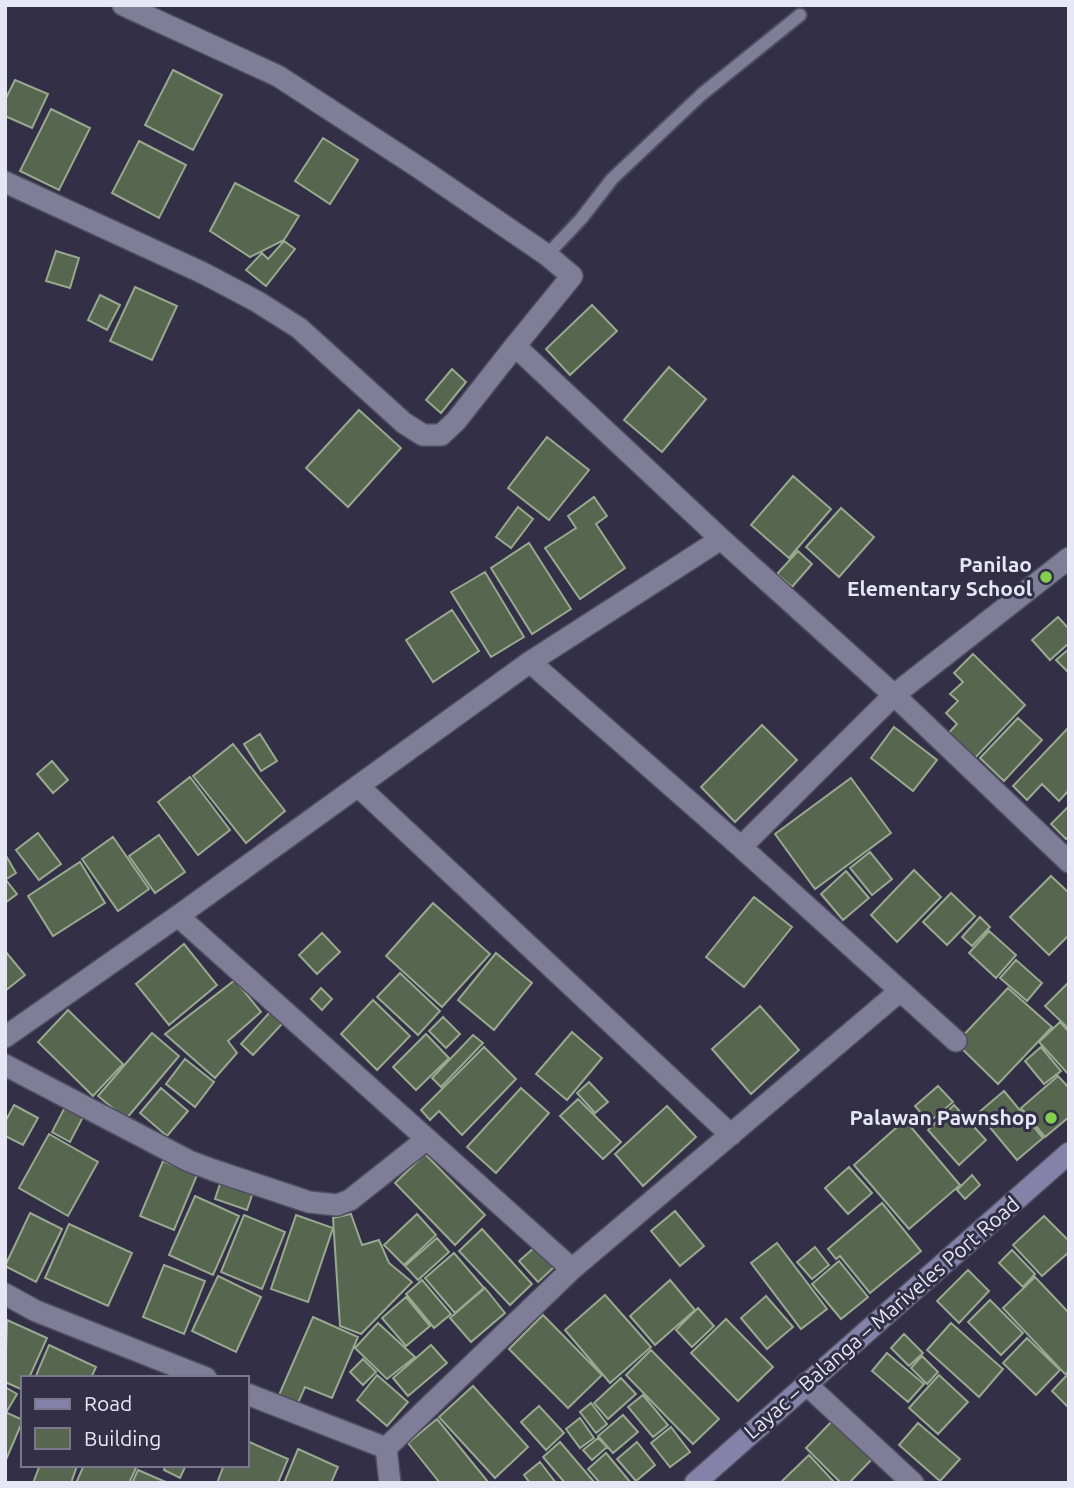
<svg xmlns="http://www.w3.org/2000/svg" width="1074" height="1488" viewBox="0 0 1074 1488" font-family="Ubuntu,sans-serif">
<rect width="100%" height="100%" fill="#322f46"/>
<path fill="#57664f" stroke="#98a990" stroke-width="2" d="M173,70L222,95L193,150L145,125Z
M15,80L48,94L32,128L5,116V100Z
M51,109L90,128L59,190L20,171Z
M323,138L358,160L330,204L295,181Z
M139,141L186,165L159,218L112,193Z
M235,183L299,216L284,240L250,257L210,231Z
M284,241L295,249L266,286L246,270L262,253L268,259Z
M56,251L79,258L70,288L46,281Z
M135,287L177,306L152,360L110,341Z
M100,295L120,305L107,330L88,320Z
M592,305L617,331L570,375L546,349Z
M669,367L706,399L662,452L624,420Z
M452,369L466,382L441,413L426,400Z
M359,410L401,448L348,507L306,468Z
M547,437L589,470L549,520L508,488Z
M793,476L831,509L789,558L751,525Z
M594,497L607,516L596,524L625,568L580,599L545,548L576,528L568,516Z
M518,507L533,519L511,548L496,537Z
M841,508L874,537L839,577L806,547Z
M529,543L571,609L532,634L491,568Z
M798,551L812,564L792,587L777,574Z
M485,572L524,637L491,657L451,592Z
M452,610L479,651L433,682L406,640Z
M1058,617L1069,629V643L1050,660L1032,640Z
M1069,649V673L1056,660Z
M973,654L1025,705L971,762L945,737L957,724L946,713L958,701L950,694L963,682L954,673Z
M1018,718L1042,740L1004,781L980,758Z
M762,725L797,760L735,822L701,787Z
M894,727L937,760L913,791L871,758Z
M1069,727V790L1059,801L1042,784L1027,800L1013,786Z
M260,734L277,761L261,771L244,744Z
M233,744L285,811L246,843L193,776Z
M52,761L68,780L53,793L37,774Z
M190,777L230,830L198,855L158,802Z
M851,778L891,833L815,889L775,834Z
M1069,806V836L1066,839L1051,824Z
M38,833L61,864L39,880L16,850Z
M159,835L185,872L155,893L129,856Z
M113,837L149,889L118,911L82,859Z
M870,852L892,879L872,895L850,868Z
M5,854L16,873L5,880Z
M80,862L105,903L53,936L28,896Z
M914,870L941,897L897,942L871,915Z
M846,871L869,898L843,920L821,894Z
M1051,876L1069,893V935L1049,955L1010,917Z
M6,880L17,894L5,903V881Z
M951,893L975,916L947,945L923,922Z
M754,897L792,927L744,987L706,957Z
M433,903L490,954L442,1007L386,956Z
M980,917L990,927L972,946L962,937Z
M989,931L1016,955L996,978L969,953Z
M322,933L340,952L317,974L299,955Z
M184,944L217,985L169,1025L136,984Z
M5,951L25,975L5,991Z
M496,953L532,983L494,1030L458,1000Z
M1016,960L1042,983L1027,1001L1000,978Z
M400,973L440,1011L418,1035L377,997Z
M235,980L261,1012L228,1041L237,1053L215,1078L165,1034Z
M1069,982V1029L1045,1006Z
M321,988L332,999L322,1010L311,999Z
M1008,988L1052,1027L998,1084L956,1043Z
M373,1000L410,1036L377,1070L341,1034Z
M760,1006L799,1050L751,1094L712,1049Z
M68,1010L123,1064L93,1096L38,1042Z
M270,1012L282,1024L253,1055L241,1044Z
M443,1017L460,1034L446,1048L429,1031Z
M1060,1022L1069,1032V1075L1039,1042Z
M572,1032L602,1058L567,1100L536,1074Z
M152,1033L179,1056L126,1119L98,1096Z
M426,1034L449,1058L416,1090L393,1067Z
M473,1035L483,1043L441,1087L432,1078Z
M484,1047L516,1079L462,1135L439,1111L430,1120L421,1110Z
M1041,1047L1061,1071L1044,1084L1025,1061Z
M185,1059L214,1082L195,1107L166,1084Z
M1058,1076L1069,1088V1117L1045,1137L1021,1108Z
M589,1082L608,1102L595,1113L577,1093Z
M938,1086L953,1102L929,1122L915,1106Z
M161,1088L188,1111L167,1136L140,1113Z
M521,1088L549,1113L496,1173L467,1147Z
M1004,1091L1043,1138L1017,1160L978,1113Z
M578,1099L621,1142L603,1159L560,1116Z
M14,1105L38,1118L23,1145L5,1136V1122Z
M66,1105L84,1115L70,1142L52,1132Z
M954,1105L986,1140L959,1165L928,1130Z
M667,1106L696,1137L643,1186L615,1154Z
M905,1120L960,1185L909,1229L854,1165Z
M49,1134L98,1162L68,1216L19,1188Z
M425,1154L485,1215L455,1245L395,1183Z
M163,1161L197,1175L174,1230L140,1216Z
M849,1167L872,1193L848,1214L825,1188Z
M972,1175L980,1185L965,1199L957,1190Z
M221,1181L253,1192L247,1210L215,1199Z
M195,1196L239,1216L213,1275L169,1255Z
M882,1203L921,1251L870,1293L840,1256L836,1259L828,1249Z
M675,1211L704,1246L680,1266L651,1231Z
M30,1213L62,1229L36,1282L5,1266Z
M351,1214L362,1245L379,1240L389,1263L412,1282L361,1334L340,1326L333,1218Z
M417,1214L436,1235L404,1265L384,1245Z
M244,1215L285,1232L262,1289L221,1272Z
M296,1215L333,1228L308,1302L271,1289Z
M1044,1216L1069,1241V1252L1042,1276L1013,1245Z
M69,1224L132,1253L108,1306L45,1278Z
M482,1229L532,1284L510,1305L459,1251Z
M437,1238L449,1252L418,1280L405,1266Z
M777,1243L827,1309L801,1329L751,1263Z
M535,1247L554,1267L538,1282L519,1261Z
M815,1247L829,1265L812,1279L797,1262Z
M1012,1250L1035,1274L1023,1287L999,1263Z
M454,1253L484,1288L455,1313L425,1278Z
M839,1261L868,1297L841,1319L812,1284Z
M164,1265L205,1281L184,1334L143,1317Z
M968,1270L989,1291L959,1323L937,1301Z
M218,1276L261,1297L236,1352L192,1331Z
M1035,1277L1069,1313V1371L1065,1374L1003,1308Z
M422,1280L451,1314L434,1328L406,1294Z
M670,1280L695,1310L655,1345L630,1316Z
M485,1288L505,1313L471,1342L450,1318Z
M605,1295L651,1347L610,1383L565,1330Z
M766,1296L793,1327L767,1349L741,1318Z
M406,1297L430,1326L406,1346L382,1318Z
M990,1300L1023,1333L1001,1355L968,1322Z
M698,1308L714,1326L692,1347L676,1330Z
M543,1315L602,1375L568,1408L509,1349Z
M313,1317L358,1337L332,1398L305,1387L298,1403L279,1395Z
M726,1319L773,1367L738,1401L691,1353Z
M7,1320L47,1338L29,1378H23V1390L5,1382Z
M378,1323L415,1357L387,1379L355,1348Z
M951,1323L1003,1369L979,1397L927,1350Z
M904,1334L923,1353L909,1366L891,1348Z
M1027,1338L1060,1370L1036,1395L1003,1363Z
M49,1345L96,1367L91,1378H35Z
M431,1345L447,1363L408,1396L393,1378Z
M651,1350L719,1419L693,1444L626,1375Z
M887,1353L924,1384L908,1402L872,1371Z
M922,1356L938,1372L927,1384L911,1368Z
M363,1359L376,1372L363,1385L350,1372Z
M1068,1374L1069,1375V1408L1052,1391Z
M377,1375L408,1402L387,1426L357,1400Z
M939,1375L968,1402L938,1434L909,1408Z
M621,1378L636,1394L608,1419L594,1403Z
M473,1386L528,1447L495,1478L439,1417Z
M5,1387L17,1394L7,1411L5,1410Z
M643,1395L668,1425L653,1437L628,1407Z
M591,1403L607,1424L596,1433L580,1412Z
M539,1406L564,1433L546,1450L521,1422Z
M5,1412L23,1420L5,1462Z
M623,1415L638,1432L613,1453L598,1436Z
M836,1417L876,1455L849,1483H841L806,1448Z
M580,1418L594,1438L580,1448L566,1429Z
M437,1419L489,1483H440L408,1443Z
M918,1423L960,1459L940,1481L899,1445Z
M671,1427L690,1452L670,1467L651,1443Z
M598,1438L607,1447L592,1460L583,1450Z
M247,1441L288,1459L278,1483H217L224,1465H247Z
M560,1442L595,1483H565L543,1457Z
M637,1442L655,1465L636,1481L617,1459Z
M298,1449L338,1467L331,1483H284Z
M606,1453L631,1483H600L588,1469Z
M809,1455L835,1483H780Z
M540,1462L556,1483H530L524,1475Z
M40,1465H75L77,1466L71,1483H33Z
M84,1465H129L136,1468L129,1483H76Z
M166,1465H186L180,1478L164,1470Z
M138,1470L168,1483H132Z"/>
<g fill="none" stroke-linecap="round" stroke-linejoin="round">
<defs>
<path id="lane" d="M547,255L581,219L612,179L702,94L800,15"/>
<path id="street" d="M123,5L278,76L421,169L547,255L572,276L515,346
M5,182L203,273L258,302L299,328L404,423L423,435H441L456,421L515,346L721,539L894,695L1069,862
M530,662L741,847L956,1041
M358,786L731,1135
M741,847L894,695L1069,558
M178,916L572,1269
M5,1037L178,916L530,662L721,539
M5,1065L189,1161L213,1170L309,1202L337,1205L350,1200L427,1139
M5,1294L36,1311L206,1378
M806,1384L913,1483
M247,1394L386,1448L390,1483
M386,1448L572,1269L900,991"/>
<path id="secondary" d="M695,1483L1069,1153"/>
</defs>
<use href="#lane" stroke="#4f4d60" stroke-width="16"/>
<use href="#street" stroke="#4f4d60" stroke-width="24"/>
<use href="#secondary" stroke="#4f4d60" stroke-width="24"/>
<use href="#lane" stroke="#807d98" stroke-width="12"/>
<use href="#street" stroke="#807d98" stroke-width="21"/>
<use href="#secondary" stroke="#8681a9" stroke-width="21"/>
</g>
<g fill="#83d04f" stroke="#322f46" stroke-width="2.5">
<circle cx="1046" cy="577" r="7"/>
<circle cx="1051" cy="1118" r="7"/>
</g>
<g text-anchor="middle" stroke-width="6" stroke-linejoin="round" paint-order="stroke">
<g font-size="21" font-weight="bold" fill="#e7e6f5" stroke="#322f46" text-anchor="end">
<text x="1032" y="572">Panilao<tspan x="1032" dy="24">Elementary School</tspan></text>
<text x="1037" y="1125">Palawan Pawnshop</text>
</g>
<g font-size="21" fill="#e7e6f5" stroke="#322f46">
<text transform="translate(882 1318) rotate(-41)" y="7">Layac – Balanga – Mariveles Port Road</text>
</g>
</g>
<rect width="1074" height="1488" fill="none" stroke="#e7e6f5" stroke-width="14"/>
<rect x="21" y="1376" width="228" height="91" fill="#322f46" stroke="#7a788c" stroke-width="2"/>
<rect x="35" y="1399" width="35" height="10" fill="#8681a9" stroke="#7a788c" stroke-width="2"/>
<text x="84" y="1411" font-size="21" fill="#e7e6f5">Road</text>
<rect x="35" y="1428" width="35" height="21" fill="#57664f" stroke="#7a788c" stroke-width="2"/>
<text x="84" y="1446" font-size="21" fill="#e7e6f5">Building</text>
</svg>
